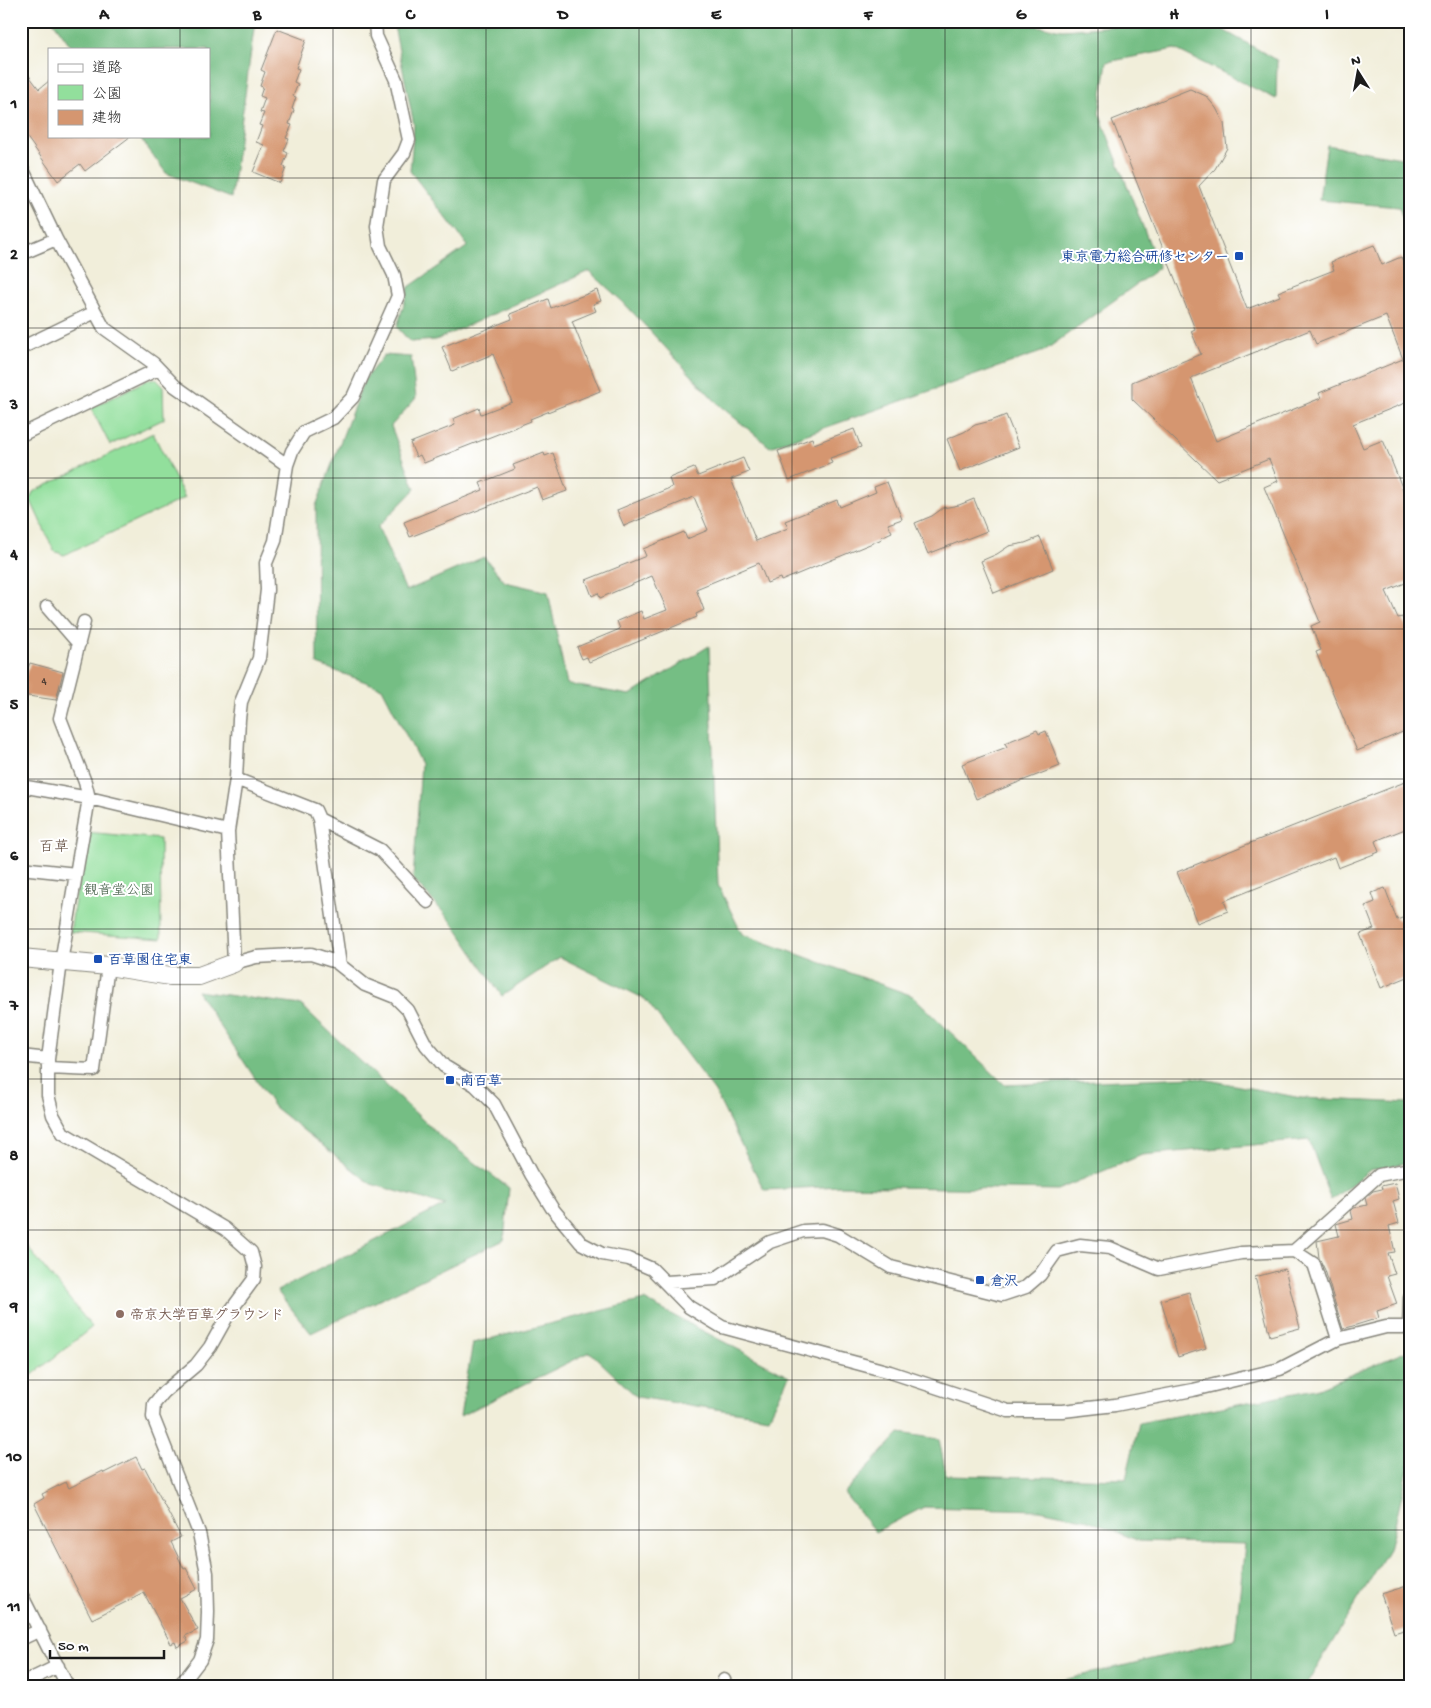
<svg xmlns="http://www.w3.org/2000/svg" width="1431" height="1708" viewBox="0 0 1431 1708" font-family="'Gochi Hand','Klee One',sans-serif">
<rect width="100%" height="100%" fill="#fff"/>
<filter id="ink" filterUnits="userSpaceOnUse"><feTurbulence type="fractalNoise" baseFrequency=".02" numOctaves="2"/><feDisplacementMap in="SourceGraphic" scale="10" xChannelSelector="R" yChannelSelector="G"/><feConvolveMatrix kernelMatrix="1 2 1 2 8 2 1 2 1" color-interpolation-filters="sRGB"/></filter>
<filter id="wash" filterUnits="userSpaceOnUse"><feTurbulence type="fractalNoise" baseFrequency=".0096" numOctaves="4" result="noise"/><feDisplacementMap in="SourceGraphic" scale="20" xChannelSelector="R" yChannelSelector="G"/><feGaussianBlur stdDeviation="1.12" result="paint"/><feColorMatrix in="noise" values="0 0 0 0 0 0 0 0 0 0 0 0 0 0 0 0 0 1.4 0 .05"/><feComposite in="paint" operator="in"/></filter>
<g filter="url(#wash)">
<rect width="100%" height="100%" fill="#f1eeda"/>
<path fill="#92df9c" stroke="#577e5c" d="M149,379H156L163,386L164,419L110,445L91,408Z
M153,433L185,498L64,555L54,551L30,499L33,492Z
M86,832L160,839L161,939L70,932Z
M21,1239L92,1327L21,1384Z"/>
<path fill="#75be84" stroke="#486d50" d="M53,21H255L231,198L166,173L139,136H209V49H73Z
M393,21H1006L1063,30L1179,21H1207L1277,60L1276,99L1175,49L1107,62L1099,113L1159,268L1044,351L770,447L719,405L623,302L589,271L436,340L410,342L397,327L409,287L468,246L410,171L414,125Z
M1327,145L1407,159L1410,156V239L1399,207L1319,200Z
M384,355L411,357L416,398L391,426L415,489L378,527L406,591L484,557L505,582L548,592L567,684L630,695L709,646L718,885L742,934L913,996L1005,1085L1193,1077L1301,1098L1410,1103V1162L1370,1170L1331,1200L1309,1140L1142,1155L1057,1190L840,1186L764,1190L715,1092L645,999L560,957L502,996L452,922L413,879L421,764L382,688L317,664L316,506L364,380Z
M197,991L301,1005L442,1138L509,1188L504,1240L311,1333L277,1291L445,1205L371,1184L274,1107Z
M644,1300L789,1376L769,1417L637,1397L590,1352L460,1416L473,1343Z
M1410,1350V1462L1389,1549L1305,1687H1034L1235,1639L1245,1544L1139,1541L1088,1520L1040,1510L924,1507L875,1532L844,1493L900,1433L939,1439L946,1475L1126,1479L1139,1423L1316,1389Z"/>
<g id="blocks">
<path fill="#d59670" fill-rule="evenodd" d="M277,29L306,40L296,68L299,69L294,82L298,84L293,96L296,97L292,109L294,110L289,124L292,125L286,138L289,139L284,151L288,153L283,166L286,168L280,183L253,172L264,145L256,142L262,126L259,125L264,113L260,112L265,98L260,96L263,87L260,86L265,72L261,70Z
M21,65L39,89L49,81V136H131L85,171L80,164L58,181L21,129Z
M1190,89L1206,96L1216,108L1224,123L1227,148L1215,169L1199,186L1247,309L1280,296L1278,292L1334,270L1331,262L1374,245L1382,265L1401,257L1410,278V401L1353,424L1363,448L1383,440L1410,507V581L1386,591L1398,618L1402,617L1410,635V729L1357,751L1316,652L1321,650L1311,626L1320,622L1264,487L1278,481L1269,459L1217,480L1132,399V382L1201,354L1191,331L1195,329L1112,120ZM1386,316L1403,359L1319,393L1321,398L1216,441L1191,378L1310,330L1316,344Z
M597,290L601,301L593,304L596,311L572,321L600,391L530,419L531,421L424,463L420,455L416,457L410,443L455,425L453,419L479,408L481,414L512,402L493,354L452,371L442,347L512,319L510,314L548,299L551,308Z
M1006,415L1019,447L960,471L947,439L964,432L975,425L991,421Z
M854,429L861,447L830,458L832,463L789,480L778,451L812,438L814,444Z
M544,453L545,456L553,453L567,491L542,500L537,487L410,537L404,522L483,490L480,483L515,469L513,465Z
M743,458L749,472L731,479L756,541L788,528L785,521L837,500L840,507L876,492L874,487L887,482L902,519L888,524L892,532L881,537L882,539L781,581L780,578L767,583L759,563L696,589L704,610L696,614L697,617L589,662L587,657L582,659L577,647L620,629L617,621L641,611L644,619L667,610L652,576L600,598L598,593L592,596L586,580L646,556L643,549L684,532L687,539L708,530L694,497L624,526L617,510L672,487L669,478L694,468L698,476Z
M974,499L987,531L928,554L915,523L932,516L943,508L959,505Z
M1040,537L1053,569L994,593L981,561L997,554L1009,546L1025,543Z
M30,663L63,672L56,700L21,695V687Z
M1037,730L1039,734L1046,731L1060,766L976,799L962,764L1007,747L1005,743Z
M1410,780V827L1375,841L1379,852L1338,868L1334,857L1224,901L1228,911L1197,923L1177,872Z
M1385,888L1397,920L1410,915V976L1381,988L1360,934L1374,929L1365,906L1375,902L1372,893Z
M1395,1183L1399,1199L1393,1201L1399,1223L1389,1226L1395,1252L1388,1253L1395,1274L1387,1276L1397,1304L1377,1311L1379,1318L1343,1329L1325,1270L1319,1258L1317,1241L1339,1236L1336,1224L1353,1219L1351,1211L1354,1208L1367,1205L1365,1198L1373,1191L1382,1189L1381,1186Z
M1285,1269L1300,1328L1270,1336L1255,1277Z
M1189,1292L1206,1348L1178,1357L1161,1300Z
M136,1457L142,1469L145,1468L181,1537L171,1542L184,1569L186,1568L197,1589L180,1598L198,1630L185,1636L188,1641L177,1647L175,1642L171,1644L144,1593L92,1619L34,1504L44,1498L42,1494L66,1482L69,1488L103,1471L104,1473Z
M1410,1585V1628L1394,1633L1381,1594Z"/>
</g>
</g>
<g filter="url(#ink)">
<use href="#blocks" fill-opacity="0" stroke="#86857b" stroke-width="1"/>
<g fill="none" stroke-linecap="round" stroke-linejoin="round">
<defs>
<path id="street" d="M375,21L376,36L396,80L409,140L404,153L384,180L377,226L380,246L394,275L398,296L353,397L333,418L304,432L292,451L287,465L275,541L266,563L267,590L259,658L241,702L239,719L236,779L228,831L234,963L256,957L311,954L336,962L365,985L395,997L408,1010L426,1045L444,1066L475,1085L494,1104L531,1174L552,1208L581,1243L602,1254L629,1259L652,1269L689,1307L722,1327L890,1372L1008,1411H1063L1115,1405L1193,1390L1280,1369L1338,1339L1386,1327H1410
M21,166L56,239L104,328L153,363L175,386L287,465
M21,254L56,239
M21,348L95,312
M21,435L158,369
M47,607L79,644
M84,622L60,718L85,782L89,798L61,962L48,1059V1095L53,1115L63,1133L225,1229L251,1252L255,1267L254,1279L229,1313L210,1347L196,1365L164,1392L154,1404L153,1417L199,1533L207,1573L208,1612L207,1640L200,1660L187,1677L177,1687
M236,779L315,810L319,819L340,965
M21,786L89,798L228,831
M319,819L380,850L428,902
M21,868L76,874
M21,1056L48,1059
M48,1068L94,1070L108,966
M1294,1251L1379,1175L1410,1169
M666,1282L715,1279L770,1242L803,1231L822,1230L838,1235L891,1267L1002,1295L1026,1287L1040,1275L1057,1251L1080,1245L1110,1248L1159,1269L1241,1253L1294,1251L1314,1264L1338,1339
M1409,1327L1410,1298
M21,1594L68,1687
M21,1639L40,1630
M724,1680L727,1687
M21,1684L58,1666"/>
<path id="secondary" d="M21,958L108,966L170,976H199L234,963"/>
</defs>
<use href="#street" stroke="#86857b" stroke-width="15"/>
<use href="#secondary" stroke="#86857b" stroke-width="20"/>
<use href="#street" stroke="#fff" stroke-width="12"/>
<use href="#secondary" stroke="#fff" stroke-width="18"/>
</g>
</g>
<path fill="none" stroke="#1c1c1c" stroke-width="1" stroke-opacity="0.55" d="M180,21V49M333,21V1687M486,21V1687M639,21V1687M792,21V1687M945,21V1687M1098,21V1687M1251,21V1687M180,136V1687M21,178H1410M21,328H1410M21,478H1410M21,629H1410M21,779H1410M21,929H1410M21,1079H1410M21,1230H1410M21,1380H1410M21,1530H1410"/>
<g fill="#1a4fb4" stroke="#fff" stroke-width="2">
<rect x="1234" y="251" width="10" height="10" rx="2.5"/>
<rect x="93" y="954" width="10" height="10" rx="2.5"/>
<rect x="445" y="1075" width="10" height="10" rx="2.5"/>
<rect x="975" y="1275" width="10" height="10" rx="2.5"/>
</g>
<circle fill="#8d6e63" stroke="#fff" stroke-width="2" cx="120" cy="1314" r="5"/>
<g text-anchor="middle" stroke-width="4" stroke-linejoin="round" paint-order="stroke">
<g font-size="11" fill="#4a3a31">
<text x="44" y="684">4</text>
</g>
<g font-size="14" font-weight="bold" fill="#164399" stroke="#fff" text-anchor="start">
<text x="1229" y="261" text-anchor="end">東京電力総合研修センター</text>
<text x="108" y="964">百草園住宅東</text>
<text x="460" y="1085">南百草</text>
<text x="990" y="1285">倉沢</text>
</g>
<g font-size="14" fill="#456049" stroke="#fff">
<text x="119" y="894">観音堂公園</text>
</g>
<g font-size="14" font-weight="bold" fill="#785e54" stroke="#fff" text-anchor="start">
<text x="130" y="1319">帝京大学百草グラウンド</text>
</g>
<g font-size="15" fill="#5d4739" stroke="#fff">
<text x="54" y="851">百草</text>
</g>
</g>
<rect width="1431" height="1708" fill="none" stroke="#fff" stroke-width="55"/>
<rect x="48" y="48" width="162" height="90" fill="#ffffff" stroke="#a4a4a4"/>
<rect x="58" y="64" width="25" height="8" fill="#ffffff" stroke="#a4a4a4"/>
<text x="92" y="72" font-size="15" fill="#1c1c1c">道路</text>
<rect x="58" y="85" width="25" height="15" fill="#92df9c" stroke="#a4a4a4"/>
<text x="92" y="98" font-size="15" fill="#1c1c1c">公園</text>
<rect x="58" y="110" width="25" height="15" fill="#d59670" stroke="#a4a4a4"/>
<text x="92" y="122" font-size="15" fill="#1c1c1c">建物</text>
<g transform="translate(1358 72) rotate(349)" stroke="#ffffff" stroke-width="4" paint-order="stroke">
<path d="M0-4L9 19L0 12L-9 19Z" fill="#1c1c1c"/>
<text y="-8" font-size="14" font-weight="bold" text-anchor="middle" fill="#1c1c1c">N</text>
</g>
<path d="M50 1650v8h114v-8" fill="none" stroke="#1c1c1c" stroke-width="2.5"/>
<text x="58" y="1650" font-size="15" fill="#1c1c1c" stroke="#ffffff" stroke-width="4" paint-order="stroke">50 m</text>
<rect x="28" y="28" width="1376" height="1652" fill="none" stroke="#1c1c1c" stroke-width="2"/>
<g font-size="16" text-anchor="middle" font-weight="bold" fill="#1c1c1c">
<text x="104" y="19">A</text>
<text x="257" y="19">B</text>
<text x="410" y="19">C</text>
<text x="563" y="19">D</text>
<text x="716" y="19">E</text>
<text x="868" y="19">F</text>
<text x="1021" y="19">G</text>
<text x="1174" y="19">H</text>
<text x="1327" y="19">I</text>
<text x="14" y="108">1</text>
<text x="14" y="259">2</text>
<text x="14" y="409">3</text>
<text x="14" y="559">4</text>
<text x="14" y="709">5</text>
<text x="14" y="860">6</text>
<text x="14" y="1010">7</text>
<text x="14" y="1160">8</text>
<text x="14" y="1311">9</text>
<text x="14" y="1461">10</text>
<text x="14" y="1611">11</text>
</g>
</svg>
